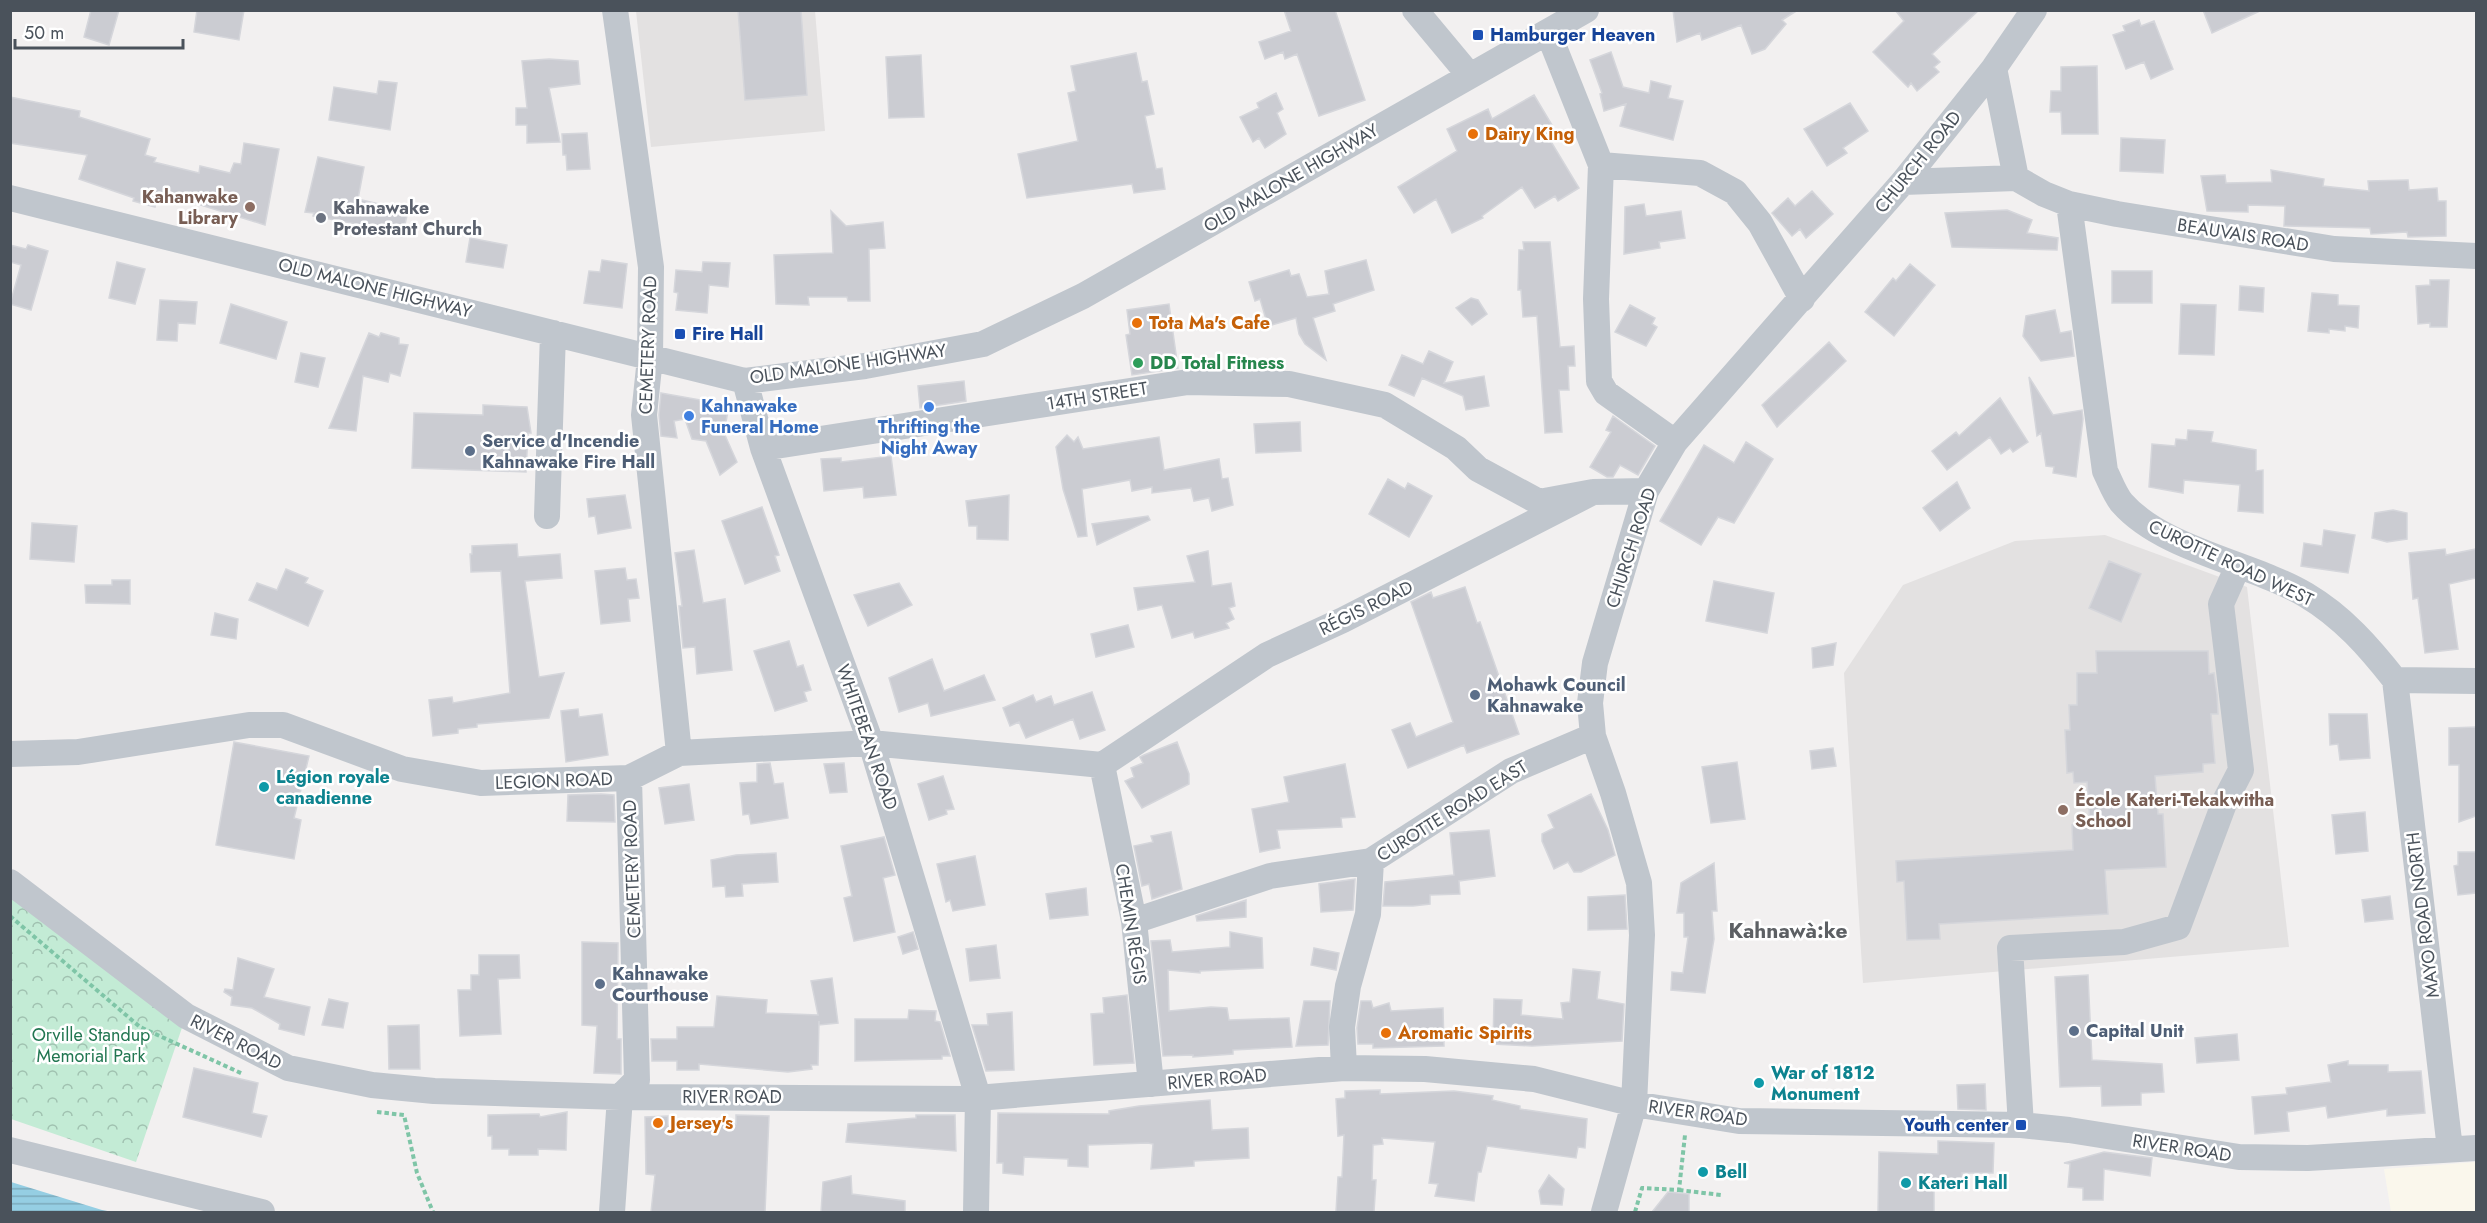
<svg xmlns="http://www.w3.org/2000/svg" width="2487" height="1223" viewBox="0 0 2487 1223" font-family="Jost,sans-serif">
<defs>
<pattern id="forest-crowns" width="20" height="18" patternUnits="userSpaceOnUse" patternTransform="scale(1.5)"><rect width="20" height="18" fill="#c3ebd5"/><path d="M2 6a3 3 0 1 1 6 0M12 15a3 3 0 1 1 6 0" fill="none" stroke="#a0c1b0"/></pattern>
<pattern id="water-rules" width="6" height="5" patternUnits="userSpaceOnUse" patternTransform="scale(1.5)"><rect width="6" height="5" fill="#95cee3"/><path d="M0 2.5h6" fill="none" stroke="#7caabb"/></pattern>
</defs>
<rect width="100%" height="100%" fill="#f2f0f0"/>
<path fill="#faf7ec" d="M2476,1162V1212H2391L2384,1169Z"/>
<path fill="#e3e1e1" d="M636,11H815L825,131L651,147Z
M2105,535L2247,587L2289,947L1863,983L1844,673L1903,585L2015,541Z"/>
<path fill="url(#forest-crowns)" d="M10,882L186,1016L136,1162L11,1119Z"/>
<path fill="url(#water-rules)" d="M11,1182L102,1210L113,1212H11Z"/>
<path fill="#cbccd2" stroke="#d5d6db" stroke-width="1.5" d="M91,10H119L109,45L84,37Z
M197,10H244L239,40L194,32Z
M738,10H801L807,95L745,100Z
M1284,10H1335L1365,100L1319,116L1297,54L1285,59L1283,52L1265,59L1259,42L1291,31Z
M1673,10H1798L1782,20L1786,24L1765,49L1752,54L1741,25L1702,40L1700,33L1677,42Z
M1895,10H1979L1932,54L1940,62L1934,67L1939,72L1917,91L1911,83L1908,87L1873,52L1904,21Z
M2203,10H2262L2212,33Z
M2139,20L2141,26L2154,21L2173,69L2151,79L2144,62L2126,69L2113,35L2125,31L2123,26Z
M1611,52L1623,87L1649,93L1651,81L1671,86L1668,98L1683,101L1673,140L1620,126L1626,104L1604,111L1600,94L1602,93L1590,60Z
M1136,53L1142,82L1147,81L1154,114L1145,116L1156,169L1162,168L1165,189L1134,193L1132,184L1027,198L1018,154L1078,141L1068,93L1076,91L1071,66Z
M921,55L924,117L889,118L886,57Z
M549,59L578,61L580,84L549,88L560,142L527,143V125H516V108H527L522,61Z
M2097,66L2098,134H2062L2061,112H2050L2051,91H2061V67Z
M379,81L397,83L390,130L329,120L334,87L377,94Z
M1276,93L1283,109L1277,113L1286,134L1265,148L1259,138L1253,142L1240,117L1259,108L1257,103Z
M1534,95L1555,130L1547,135L1579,188L1558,201L1555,196L1535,208L1522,187L1482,216L1483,218L1452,233L1436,199L1414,213L1398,187L1457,151L1447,129L1488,109L1492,119Z
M10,97L80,111L79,117L150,139L145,155L156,158L154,162L199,173L200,166L230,173L234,163L241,164L244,143L279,149L265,225L159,192L155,207L133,201L134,198L79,179L87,155L10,143Z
M1850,103L1868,131L1843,148L1847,153L1827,166L1804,129Z
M587,133L590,169L567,170L566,155H563L562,134Z
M2121,138L2165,140L2163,173L2120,171Z
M318,157L364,167L358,199L408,211L402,237L361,228L362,225L313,216L314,213L305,212Z
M2271,170L2324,179L2323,186L2369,191L2368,181L2408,180L2409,190L2437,188L2438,201H2446V236L2408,237L2407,232L2371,234L2370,228L2284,226L2285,206L2248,205V212L2207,211L2201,176L2225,175L2226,183L2272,182Z
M1812,191L1833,214L1806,238L1800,229L1792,236L1772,213L1788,198L1795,206Z
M1644,204L1646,216L1681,211L1685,238L1659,242L1660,248L1624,254L1625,207Z
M2007,210L2032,220L2027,233L2058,238L2057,250L1952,247L1945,213Z
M831,211L846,226L883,222L885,248L869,249L870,301H848L847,297H808L809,305L776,304L774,255L833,253Z
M470,238L507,245L503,268L466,262Z
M1523,242H1550L1560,347L1574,346L1575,366H1568L1569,390H1559L1562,432L1545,433L1537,316L1523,317L1521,290H1518L1519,250H1524Z
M10,245L26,249L28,245L48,251L31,310L10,304L21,265L10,262Z
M602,260L627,264L622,308L584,303L589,271L600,272Z
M1366,260L1374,290L1333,304L1335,311L1313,318L1326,360L1305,344L1299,334L1296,318L1268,326L1260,299L1255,301L1249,282L1289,270L1291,276L1299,274L1307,297L1329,294L1325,271Z
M117,262L145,269L135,304L109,298Z
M703,262L730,263L728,287L709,285L707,313L676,310L678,293L674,292L676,270L702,272Z
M1910,264L1935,285L1894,336L1865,312L1893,278L1896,281Z
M2112,271H2152V303H2112Z
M2430,280H2449L2447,327H2430V323L2418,324L2416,286L2430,285Z
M2240,286L2264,288L2263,312L2239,310Z
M2312,293L2338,295V305L2359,306L2358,328L2345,326V331L2329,329V333L2308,331Z
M1471,298L1478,300L1487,314L1472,325L1456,308Z
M160,300L197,302L195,324L178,323L177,341L157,340Z
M231,304L287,322L276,359L220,343Z
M1169,304L1178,368L1132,375L1126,335L1130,334L1127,310Z
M2181,304L2216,305L2214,355L2179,354Z
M1630,305L1655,318L1652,324L1657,327L1646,346L1615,332Z
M2055,310L2060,333L2071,331L2074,356L2041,361L2023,336L2026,316Z
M369,333L379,337L381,333L399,338V344L408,345L400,376L390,373L388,382L363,376L356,431L329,428Z
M1829,342L1846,361L1777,427L1762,405Z
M1429,351L1453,362L1444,383L1484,376L1489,406L1466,410L1463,396L1422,378L1414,396L1389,385L1402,355L1423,364Z
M301,353L325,358L318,387L295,382Z
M2029,377L2053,415L2082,410L2083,419L2076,477L2053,473L2054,467L2046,466L2041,433L2037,436Z
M964,381L966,401L920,408L918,386Z
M661,393L729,405L724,433L737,462L720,475L706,441L692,439L685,419L674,421L677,438L661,436L659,415Z
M2000,398L2028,442L2013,452L2010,448L2001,454L1990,437L1947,470L1932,451L1956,432L1959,436Z
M483,405L527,407L531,433H528L526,472L412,468L414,413L483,415Z
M1613,416L1655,446L1638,475L1620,465L1613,477H1607L1590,467L1611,432L1606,430Z
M1300,422L1301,451L1256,453L1254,424Z
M2188,430L2213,432L2211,442L2256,450V471L2263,470V513L2238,511L2240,485L2184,480L2183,493L2149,487L2152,444L2175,446L2176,439L2187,440Z
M1067,435L1074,442L1078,437L1083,449L1159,437L1164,470L1219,459L1222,479L1228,478L1233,505L1212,511L1209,498L1194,501L1191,488L1152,493V487L1132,491L1130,480L1082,489L1087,536L1078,537L1063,489L1056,447Z
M1746,442L1773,459L1734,523L1718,517L1701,545L1660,521L1704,445L1734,463Z
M891,456L896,495L864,498L863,487L824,491L821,459L841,458V462Z
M1388,479L1405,489L1408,483L1432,496L1409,537L1369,514Z
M1957,482L1970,508L1940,531L1923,508Z
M625,495L631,528L598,534L595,516L589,517L587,499Z
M1009,495L1008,540L977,539V526H969L966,501Z
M762,507L779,555L775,556L780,571L745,584L722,521Z
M2393,510L2407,513V539L2387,542L2372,538L2375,513Z
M1148,516L1150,520L1097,545L1092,524Z
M32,523L77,526L74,562L30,559Z
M2324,530L2355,535L2348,573L2301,566L2304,543L2322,546Z
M517,544L518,557L560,554L562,578L525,581L539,677L564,673L549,718L477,724V727L458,729V733L433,736L429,700L452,697L453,703L510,693L501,571L471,572L470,554H472V546Z
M2445,549L2446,555L2476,549V578L2449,584L2458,649L2425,653L2418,598L2413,599L2409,553Z
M694,550L703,603L725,599L732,670L697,674L695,647L683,648L679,606H682L675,553Z
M1208,551L1212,586L1231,583L1235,606L1229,608L1234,619L1226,623L1229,628L1195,638L1193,632L1172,638L1162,605L1138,610L1134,588L1195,582L1187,556Z
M2109,561L2141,574L2121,622L2089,608Z
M625,568L627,580L636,579L639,598L628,599L630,621L601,624L595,571Z
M286,569L308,578L305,583L323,591L308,626L249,600L257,583L277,590Z
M112,580H130V604L86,603L85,585H112Z
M1714,581L1774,593L1767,633L1706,621Z
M899,583L912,605L868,626L854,595Z
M1465,587L1477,623L1480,622L1519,734L1467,753L1464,745L1408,768L1392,730L1410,723L1416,737L1453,722L1411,602L1431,592L1433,598Z
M215,613L238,619L236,639L211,635Z
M1128,625L1134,647L1096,657L1091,634Z
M789,641L797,667L803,665L811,690L804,692L807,701L775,711L754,651Z
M1836,643L1833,665L1813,668L1812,648Z
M2096,651H2208L2209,674L2214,673L2217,695L2218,714H2211L2215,763L2203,764V772L2155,776L2158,814H2163L2166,867L2105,870L2108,914L1939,924L1940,939L1907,940L1904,881L1897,882L1896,861L2073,850L2072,825L2090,823L2087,782L2074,783L2073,772L2067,773L2065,730H2070L2069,705H2077V673H2097Z
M932,659L944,691L984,675L995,700L931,716L928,703L899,712L889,678Z
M1092,692L1105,730L1080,739L1073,719L1026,738L1019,722L1010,726L1003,708L1033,695L1036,702L1051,696L1054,705Z
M578,709L579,717L602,714L608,755L566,762L561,711Z
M2329,714H2367L2370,758L2340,760L2338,744L2330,745Z
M2476,727V816L2459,822V765H2449V728Z
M234,742L309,756L294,818L301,820L294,859L216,845Z
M1177,742L1189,774V784L1142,808L1125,781L1134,777L1131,768L1143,763L1140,757L1144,755Z
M1833,748L1836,766L1812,769L1810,751Z
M1737,762L1745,819L1711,823L1702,767Z
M770,763L774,784L783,783L788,818L751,824L749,814L743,815L740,783L757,782V764Z
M844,763L847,792L830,793L824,764Z
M1345,764L1355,817L1341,818L1342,827L1277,830L1280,848L1260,852L1252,809L1289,802L1284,777Z
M943,776L954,809L946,810L947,814L929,820L918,784Z
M689,784L694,820L665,824L659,788Z
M601,794L614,795L615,822L567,821L568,795Z
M1591,794L1608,830L1615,855L1581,872H1574L1568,862L1554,869L1542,841V834L1554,828L1548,815Z
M2365,812L2368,851L2336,854L2332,815Z
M1489,830L1495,876L1459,881L1460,894L1430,895V904L1413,906H1383L1385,882L1454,875L1450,833Z
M1171,832L1182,889L1152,899L1149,884L1142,886L1134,846L1153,842L1151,836Z
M884,837L895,875L883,878L895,932L854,941L844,898L852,896L841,846Z
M2458,852H2476V893L2458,895L2454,866L2458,865Z
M776,853L778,882L742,884L743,896L726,897L725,886L713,887L711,860L736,855Z
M975,856L985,905L953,911L950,900L946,902L937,864Z
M1714,863L1717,911H1712L1714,939L1705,993L1671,990L1672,972L1683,973L1688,937H1684V913H1677L1681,883Z
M1355,879L1353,910L1321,912L1319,884Z
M1086,888L1088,915L1050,919L1046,894Z
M1625,895L1627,929L1588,930V897Z
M2390,896L2393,919L2365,922L2362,900Z
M1246,900V917L1197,921L1196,916Z
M913,932L918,949L903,954L898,937Z
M1230,932L1262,938L1263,968L1200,971V973L1168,970L1169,1011L1211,1007L1227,1008L1229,1020L1289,1018L1292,1047L1233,1050V1054L1193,1057V1055L1163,1056L1151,941L1170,940L1172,952L1230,947Z
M582,942L618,943L617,1039H621V1074L594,1073L597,1026L582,1025Z
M996,945L1000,978L970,981L966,949Z
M1314,948L1339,953L1336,970L1311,965Z
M479,955H519L520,978L498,979L501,1034L460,1036L458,990H471V975H479Z
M238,958L274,969L264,997L310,1007L304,1035L279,1029L280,1024L252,1008L231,1005L232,997L224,992L225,989L233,990Z
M1573,969L1600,972L1597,999L1624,1004L1622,1041L1532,1046L1493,1044L1494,999L1522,1000L1521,1015L1563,1019L1561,1003L1570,1002Z
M2088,975L2092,1060L2162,1064L2164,1092L2141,1093V1105L2102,1106L2101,1086L2060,1087L2055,977Z
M832,978L838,1023L819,1025V1021L818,1065H811L812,1069L788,1072L699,1064V1070H677V1061H652L651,1039H677V1027H714L717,996L767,1000L766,1013L818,1015L811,981Z
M1127,995L1134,1063L1094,1065L1091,1014L1104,1013L1103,998Z
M329,999L348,1003L343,1028L322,1025Z
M1304,1001H1330L1328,1045L1296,1046Z
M1361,1001H1371L1373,1008L1389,1003L1391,1011L1443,1008L1444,1046L1373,1048V1044H1358L1357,1028Z
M909,1010L936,1011L935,1021L940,1022L950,1056H942V1059L855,1061V1019H908Z
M1012,1012L1014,1070L986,1071L972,1025H988L987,1014Z
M419,1025L420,1069H389L388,1026Z
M2237,1034L2239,1060L2197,1063L2195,1038Z
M2348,1061V1065H2388V1072L2421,1071L2425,1113L2387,1116V1109L2328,1118L2326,1106L2287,1112L2289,1131L2255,1134L2252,1097L2287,1094L2286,1088L2331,1082L2328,1065Z
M194,1068L258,1083L252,1113L267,1116L261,1137L183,1117Z
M1985,1084L1986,1110L1958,1109L1957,1085Z
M1380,1090V1094L1454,1091L1493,1096L1492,1100L1520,1106V1109L1587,1119L1585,1148L1578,1147L1576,1158L1487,1146L1481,1172H1478L1474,1201L1435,1196L1438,1184L1429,1183L1435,1142L1382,1138L1383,1144L1373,1145L1372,1180H1376L1374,1212H1336L1338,1177H1342L1344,1135L1338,1136L1336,1099L1345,1098V1091Z
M1210,1100L1212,1130L1248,1128L1249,1158L1194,1161V1166L1151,1169L1153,1144L1148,1143L1088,1145V1167L1068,1166V1159L1024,1157L1023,1175L1003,1173V1163H997L998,1113L1109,1114V1111L1139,1106Z
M567,1112L566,1150L538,1149V1155H509V1149H492V1136H488V1115L539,1114L540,1117Z
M736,1115L769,1116L765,1212H651L655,1175L646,1174L645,1117L668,1116V1125L736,1124Z
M916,1115H955L956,1151L846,1142L848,1124L916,1118Z
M1938,1141L1994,1143L1993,1173H1962L1963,1185L1934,1182V1212H1878L1879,1152L1938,1154Z
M2104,1152L2152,1158L2150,1176L2104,1169L2103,1200H2083V1188L2068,1187L2070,1164L2064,1163Z
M1549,1175L1564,1189L1562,1205L1541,1204L1539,1191Z
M851,1176L852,1194L905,1201V1212H821L823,1182Z
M1668,1192L1689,1194V1212H1652Z"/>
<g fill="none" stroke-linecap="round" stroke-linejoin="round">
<path stroke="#7fc5a7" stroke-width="4" stroke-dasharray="4.5 3" stroke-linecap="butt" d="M10,916L140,1027L243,1074
M377,1112L404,1115L417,1173L433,1212
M1679,1190L1721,1195
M1635,1212L1642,1188L1679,1190L1685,1135"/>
<path stroke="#c0c6cd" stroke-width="26" d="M615,10L651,267L650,358L644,415L679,753
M1415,10L1470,76
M1548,32L1601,165L1596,299L1599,381L1606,393L1675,442
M1994,68L2016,178L2044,194L2069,204L2117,214L2334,249L2476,256
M1601,165L1700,173L1735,192L1760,223L1802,299
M1903,182L2016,178
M10,198L745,381L865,366L983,344L1083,296L1586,10
M2069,204L2105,471C2110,481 2115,495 2122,503C2163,550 2252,563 2306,595C2343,617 2369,647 2395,680
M745,381L763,448L871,743L978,1097L976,1212
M763,448L1188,382L1289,384L1385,405L1456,448L1478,469L1539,502L1593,492
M547,516L553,333
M2395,680L2450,1149
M2395,680L2476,681
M10,754L78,752L249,725H283L402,769L481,783L629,778L679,753L871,743L1102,765
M1102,765L1267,655L1343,620L1593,492L1646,491
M1102,765L1134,921L1151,1084
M10,882L186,1016L288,1068L372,1085L434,1091L620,1097L965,1099L1344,1068L1425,1069L1534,1079L1634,1104L1739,1121L2021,1125L2069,1130L2239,1157L2308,1158L2476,1148
M1134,921L1270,876L1371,861L1511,771L1593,736
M1344,1068L1342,1027L1348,986L1368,914L1371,861
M2021,1125L2010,948L2124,942L2178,927L2225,801L2241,770L2221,604L2238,566
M10,1150L262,1212
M612,1212L620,1097L637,1080L629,778
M1604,1212L1634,1104L1642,935L1639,883L1613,793L1593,736L1590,703L1595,663L1646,491L1675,442L1903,182L1994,68L2034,10"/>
</g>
<g fill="#1a4fb4" stroke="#fff" stroke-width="2">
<rect x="1472" y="29" width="12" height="12" rx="3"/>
<rect x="674" y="328" width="12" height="12" rx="3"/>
<rect x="2015" y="1119" width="12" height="12" rx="3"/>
</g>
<g fill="#e8710a" stroke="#fff" stroke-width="2">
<circle cx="1473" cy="134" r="6"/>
<circle cx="1137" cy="323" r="6"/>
<circle cx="1386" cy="1033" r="6"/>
<circle cx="658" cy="1123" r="6"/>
</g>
<g fill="#8d6e63" stroke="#fff" stroke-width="2">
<circle cx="250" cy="207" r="6"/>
<circle cx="2063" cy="810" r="6"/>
</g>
<circle fill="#6b7280" stroke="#fff" stroke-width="2" cx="321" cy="218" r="6"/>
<circle fill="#2e9e5b" stroke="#fff" stroke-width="2" cx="1138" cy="363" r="6"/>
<g fill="#3f7fe0" stroke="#fff" stroke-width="2">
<circle cx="929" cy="407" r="6"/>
<circle cx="689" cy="416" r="6"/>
</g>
<g fill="#5c6f8a" stroke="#fff" stroke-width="2">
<circle cx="470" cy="451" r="6"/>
<circle cx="1475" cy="695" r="6"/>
<circle cx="600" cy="984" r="6"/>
<circle cx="2074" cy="1031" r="6"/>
</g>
<g fill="#0f9aa8" stroke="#fff" stroke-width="2">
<circle cx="264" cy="787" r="6"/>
<circle cx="1759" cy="1083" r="6"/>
<circle cx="1703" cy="1172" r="6"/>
<circle cx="1906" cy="1183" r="6"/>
</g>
<g text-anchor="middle" stroke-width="5" stroke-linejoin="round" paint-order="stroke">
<g font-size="18" font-weight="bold" fill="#164399" stroke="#fff" text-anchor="start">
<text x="1490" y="41">Hamburger Heaven</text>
<text x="692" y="340">Fire Hall</text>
<text x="2009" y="1131" text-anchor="end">Youth center</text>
</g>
<g font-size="18" font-weight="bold" fill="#c56008" stroke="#fff" text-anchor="start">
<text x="1485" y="140">Dairy King</text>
<text x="1149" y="329">Tota Ma's Cafe</text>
<text x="1398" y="1039">Aromatic Spirits</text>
<text x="670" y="1129">Jersey's</text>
</g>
<g font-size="18" fill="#4a525b" stroke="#fff">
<text transform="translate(1918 162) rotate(-51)" y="6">CHURCH ROAD</text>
<text transform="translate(1291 178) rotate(-30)" y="6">OLD MALONE HIGHWAY</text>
<text transform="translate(2243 235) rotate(9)" y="6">BEAUVAIS ROAD</text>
<text transform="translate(375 288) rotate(14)" y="6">OLD MALONE HIGHWAY</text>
<text transform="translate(648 345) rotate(-88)" y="6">CEMETERY ROAD</text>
<text transform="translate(848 364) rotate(-8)" y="6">OLD MALONE HIGHWAY</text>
<text transform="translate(1097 396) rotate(-9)" y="6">14TH STREET</text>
<text transform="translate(1631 548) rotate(-72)" y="6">CHURCH ROAD</text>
<text transform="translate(2231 563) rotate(25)" y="6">CUROTTE ROAD WEST</text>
<text transform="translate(1366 608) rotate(-26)" y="6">RÉGIS ROAD</text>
<text transform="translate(867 737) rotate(71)" y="6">WHITEBEAN ROAD</text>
<text transform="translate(554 781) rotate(-2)" y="6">LEGION ROAD</text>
<text transform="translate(1452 811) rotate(-32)" y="6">CUROTTE ROAD EAST</text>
<text transform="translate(632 869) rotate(-92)" y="6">CEMETERY ROAD</text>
<text transform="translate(2423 915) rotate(-97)" y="6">MAYO ROAD NORTH</text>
<text transform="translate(1131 924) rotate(81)" y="6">CHEMIN RÉGIS</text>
<text transform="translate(236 1042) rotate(27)" y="6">RIVER ROAD</text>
<text transform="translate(1217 1079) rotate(-5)" y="6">RIVER ROAD</text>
<text x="732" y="1103">RIVER ROAD</text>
<text transform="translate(1698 1113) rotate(8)" y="6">RIVER ROAD</text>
<text transform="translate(2182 1148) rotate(9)" y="6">RIVER ROAD</text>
</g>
<g font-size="18" font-weight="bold" fill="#785e54" stroke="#fff" text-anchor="end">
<text x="238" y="203">Kahanwake<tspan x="238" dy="21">Library</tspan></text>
<text x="2075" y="806" text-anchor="start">École Kateri-Tekakwitha<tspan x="2075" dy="21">School</tspan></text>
</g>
<g font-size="18" font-weight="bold" fill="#5b616d" stroke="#fff" text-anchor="start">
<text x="333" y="214">Kahnawake<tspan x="333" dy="21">Protestant Church</tspan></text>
</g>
<g font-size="18" font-weight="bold" fill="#27864d" stroke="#fff" text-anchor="start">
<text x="1150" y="369">DD Total Fitness</text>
</g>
<g font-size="18" font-weight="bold" fill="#366cbe" stroke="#fff" text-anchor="start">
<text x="701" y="412">Kahnawake<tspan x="701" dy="21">Funeral Home</tspan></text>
<text x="929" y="433" text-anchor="middle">Thrifting the<tspan x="929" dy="21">Night Away</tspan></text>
</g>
<g font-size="18" font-weight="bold" fill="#4e5e75" stroke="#fff" text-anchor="start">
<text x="482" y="447">Service d'Incendie<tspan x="482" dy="21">Kahnawake Fire Hall</tspan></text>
<text x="1487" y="691">Mohawk Council<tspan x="1487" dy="21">Kahnawake</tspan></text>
<text x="612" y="980">Kahnawake<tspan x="612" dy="21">Courthouse</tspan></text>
<text x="2086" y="1037">Capital Unit</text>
</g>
<g font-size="18" font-weight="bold" fill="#0d838f" stroke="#fff" text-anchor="start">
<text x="276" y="783">Légion royale<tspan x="276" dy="21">canadienne</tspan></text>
<text x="1771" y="1079">War of 1812<tspan x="1771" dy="21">Monument</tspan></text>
<text x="1715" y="1178">Bell</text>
<text x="1918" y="1189">Kateri Hall</text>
</g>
<g font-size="18" fill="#217651" stroke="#fff">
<text x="91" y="1041">Orville Standup<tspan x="91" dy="21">Memorial Park</tspan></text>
</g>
<g font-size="21" font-weight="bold" fill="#5d6064" stroke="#fff">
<text x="1788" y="938">Kahnawà:ke</text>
</g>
</g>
<rect width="2487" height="1223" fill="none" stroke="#4a525b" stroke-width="24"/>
<path d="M15 39v9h168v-9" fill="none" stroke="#4a525b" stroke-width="3"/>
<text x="24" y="39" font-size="18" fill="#4a525b" stroke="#ffffff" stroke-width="4.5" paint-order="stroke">50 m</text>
</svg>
